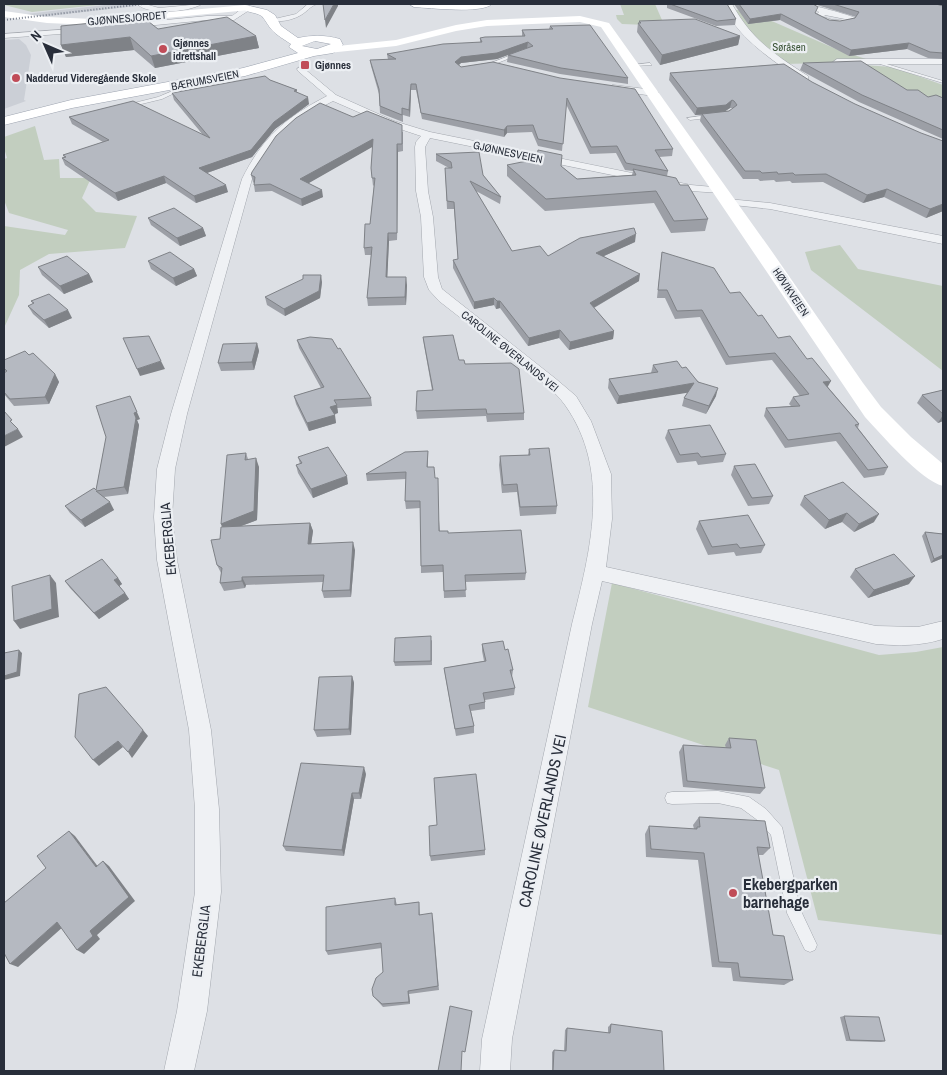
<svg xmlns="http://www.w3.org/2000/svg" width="947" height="1075" viewBox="0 0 947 1075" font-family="'Archivo Narrow',sans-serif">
<rect width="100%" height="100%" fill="#dde0e5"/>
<path fill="#cbcfd6" d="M113,4H134L136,6L41,17L26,14Z
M19,39L26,45L31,55L24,100L26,101L4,109V40Z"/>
<path fill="#c2cebf" d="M4,4H107L32,12L4,5Z
M620,4H655L662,20L648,25L622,24L617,19L616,15H624Z
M735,10L749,11L836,49L875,62L783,64L753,38Z
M863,65L893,67L943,85V107L889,83Z
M35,126L44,160L59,159L60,178H91L82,198L96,212L137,216L125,248L49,254L20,270L19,295L4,328V226L65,235L68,230L9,213L4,200V159L7,158L4,148V137Z
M840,245L858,269L943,286V371L811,270L805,252Z
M612,583L879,655L916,652L943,647V935L818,920L779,770L588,707Z"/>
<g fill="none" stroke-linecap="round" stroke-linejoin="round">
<defs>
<path id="lane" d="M308,4H317C309,7 308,11 301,15C293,20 279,23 270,20L296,14Z
M519,52L523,53L495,64L491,63Z
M880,62L943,81V83L880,64Z
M650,63L652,65L634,66L632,65Z
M175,90L179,91L162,99L125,108L122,106L158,97Z
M715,114L717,117L690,120L687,118Z
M718,791L749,797L766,809L782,827L801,911L817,945L815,950L810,952L805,950L787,913L771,835L756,819L741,808L718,803L672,804L667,803L665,798L667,793L672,792Z"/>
<path id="street" d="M137,4H145L159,8L202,4C189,12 149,16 137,4Z
M726,4H732C752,40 774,54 808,76V80H802C780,66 728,32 726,4Z
M804,4C810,4 850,15 855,18L853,22C840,26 825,27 814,17L819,12ZM825,15L845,19L833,20L823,17Z
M244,7L251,9L234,20H207L125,28L121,26L125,24L207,16H232Z
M85,28L89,30L88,32L4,38V34Z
M837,59H943V64H834L833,62Z
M301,66L336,95L394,121L430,132L691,185L724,188L726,190L720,193L691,191L430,138L425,147L428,191L433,217L438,277L442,289L556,379L576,396L591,421L611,474L612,519L606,567L876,626L918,627L943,621V639C921,646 899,646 876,644L602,581L592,624L512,1039L510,1071H480L482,1039L572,624C590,552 612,471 565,405C554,389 535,377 519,365C493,343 466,322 439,301L429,290L424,277L421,217L416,191L415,147L416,142L421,136L388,125L333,101C295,120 272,140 252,179L187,414L175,469L172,517L177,560L211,730L219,809L221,892L207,1011L194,1071H164L177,1011L195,892V809L189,730L157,560L154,517L157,469L171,414L242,179C262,138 286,117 327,96L298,71L297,69Z
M613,85L654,90L659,93L654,96L610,90L609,88Z
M728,199L770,203L943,236V244L770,209L724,204L722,202L724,200Z"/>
<path id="primary" d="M409,4H492C482,14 430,8 414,7Z
M250,6L267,10L275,15L281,26L298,38C313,35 325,35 340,39L343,45L333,53L314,56L245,76L72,108L4,125V117L71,100L243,68L298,53L289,47L291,44C285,40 276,35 271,29C260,14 266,16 246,11L245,9L246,7ZM315,41L331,44L317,49L302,46Z"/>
</defs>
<use href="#lane" stroke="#a3a7ae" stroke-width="1"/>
<use href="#street" stroke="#a3a7ae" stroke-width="1"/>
<use href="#primary" stroke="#9da4b0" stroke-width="1"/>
<use href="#lane" fill="#eff1f4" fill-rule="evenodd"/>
<use href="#street" fill="#eff1f4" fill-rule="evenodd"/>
<path fill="#fff" fill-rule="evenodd" d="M245,5L249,6V10L93,25L47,23L4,17V11L47,17L93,19Z
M580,16L609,23L773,253L863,383L881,407L911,437L943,464V486C920,480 882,435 865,417L601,27L580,22L487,26L456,31L396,46L328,53L322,50L328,47L396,40L456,25L487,20Z"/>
<use href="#primary" fill="#fff" fill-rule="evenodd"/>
<path stroke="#787f8d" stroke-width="2" stroke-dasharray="1 2" stroke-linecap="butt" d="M4,20L143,4"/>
</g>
<path fill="#9c9fa6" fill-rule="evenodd" d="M667,4H727L736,19L735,25L716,26L667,8Z
M734,4H936L943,6V59L928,58L907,49L849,56L780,20L748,24ZM813,4H814L856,17L855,18L840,21L829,20L815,13Z
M639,21L740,36L738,45L660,65L637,32L638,23H639Z
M550,26L628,78V84L560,74L507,62L508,55L518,51L497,59L461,63L459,65L461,67L493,62L673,149L672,156L659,157L668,171L667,176L680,185L708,219L705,231L671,233L654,203L545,211L507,176V165L561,166L577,179L632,175L633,171L625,170L616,153L590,154L566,104L562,151L538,146L532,132L507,133L504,137L422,119L416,90H411L410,117L403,115V122L380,113L379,94L371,66L370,60H388L387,54L480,42V38L522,36V30L549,29Z
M158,29L256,36L259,48L155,68L134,50L66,57L61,45Z
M803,63L907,90L928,97L943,98V139L859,102L800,70Z
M784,64L943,211L926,218L884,197L863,203L823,182L792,183L790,181L776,182L774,180L760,181L758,179H743L700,121L701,115H695L669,80L670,73ZM730,108H733L729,111H725Z
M270,80L297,90V93L309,104L275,129L252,157L207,173L228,192L196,203L166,183L118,201L65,165L62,158L64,157L63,155L103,142L72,124L69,117L203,135L174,100L172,93Z
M353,117L403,132V151L398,152L397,240L389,241L387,277L407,285L406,305L368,306L367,298L371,255H365L364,248L370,224L374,185L373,186L371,168L373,146L308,183L323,197L302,206L272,191L255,192L254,185V183L253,182L251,175Z
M436,154L483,175L501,197L500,204L476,191L512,251L548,256L635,242L604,256L639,281L594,308L614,331L613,339L569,350L559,338L528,346L500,308L496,309L494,305L474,309L453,268V260H458L454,209H447L445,168H449L436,161Z
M148,218L203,228L206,236L180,246L151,225Z
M662,252L730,293L758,316L778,338L828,387L859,424L858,428L888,467L884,475L864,478L836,441L785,448L764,416L766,408L791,406L789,404L793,397L800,396L772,360L726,365L700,317L675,319L665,298H657L661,259Z
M148,261L194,269L197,276L176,286L151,269Z
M38,267L89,274L93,282L64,294L42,275Z
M322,282L320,298L285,316L267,305L265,297Z
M31,301L72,318L49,328L33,314L28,306L33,304Z
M423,337L465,364L524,413V420L487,422L486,416L417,419L416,411L432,390L424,345Z
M297,340L371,398L372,406L337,408L338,413L334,414L336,423L309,431L296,404L294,396L321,388L299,348Z
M257,343L259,351L254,370L221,371L218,363Z
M29,355L55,374L59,382L49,404L14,406L4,394V373L6,372L4,370V360Z
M653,365L682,368L716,396L706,414L682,406L684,398L688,392L617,404L608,388L609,379L651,373Z
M943,390V421L938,423L917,403L922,395Z
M96,406L140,419L137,420L139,425L128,494L104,497L114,510L85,527L70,513L65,506L96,490L106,437Z
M668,430L726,454L723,462L698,465L696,461L677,463L665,438Z
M529,449L557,506L556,514L520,516L517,492L502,493L499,465L500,456L528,455Z
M428,451V467L435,478L440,531L448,533L526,573L525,580L465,582L466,597L444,598L443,572L421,573L420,508L406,509L405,501L406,479L367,481L366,474Z
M246,453L248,459L259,467L257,520L241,526L310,523L313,531L311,544L355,550L351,597L324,598L322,591L323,582L246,585L245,588L224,591L220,583L221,573L217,565L222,527L221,524Z
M298,457L348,484L313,498L298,473L296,465L300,464Z
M734,466L773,496L769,504L748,506L731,475Z
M804,496L874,522L854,532L842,522L825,529L800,505Z
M699,521L765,545L761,553L736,556L734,552L708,555L696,529Z
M925,532L943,534V558L931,563L922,536Z
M855,569L909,584L868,598L850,577Z
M118,578L122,584L119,586L125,593L129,599L99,619L70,588L65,581Z
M432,640V665L395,666L394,662Z
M482,644L505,650L513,670L512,677L515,688L514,695L485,700V709L471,711L474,726V733L456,736L445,675L444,668L484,661L482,651Z
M352,676L354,683L351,735L317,737L314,730Z
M729,738L765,788L760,794L683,787L679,752L683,745L726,748L725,745Z
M366,774L361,799H354L344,856L286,851L283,846Z
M699,817L770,848L763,855H758L773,935L793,980L784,985L733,981L731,968L712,967L698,860L646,857L645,834L649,826L694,829L693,825Z
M485,850V855L431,861L430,856Z
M395,898L397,905L419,902L420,915L433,918L439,990L409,994L410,1004L383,1007L373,996L383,972L382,948L328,955L326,951Z
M844,1016L885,1041L881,1042L846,1041L840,1017Z
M611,1024L664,1071H552V1052L554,1050L564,1051L565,1030L567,1028L608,1033V1027Z"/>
<path fill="#7f8287" d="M334,4H338V6L326,28L325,20Z
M781,14L780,20L748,24L750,19Z
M256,36L259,48L155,68L151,56Z
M740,36L738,45L660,65L662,55Z
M130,37L134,50L66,57L61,45Z
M528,42L527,48L497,59L461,63L455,68V62L461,57Z
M909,43L907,49L849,56L851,50Z
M411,84V90L410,117L409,110Z
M308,97L309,104L275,129L252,157L201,175L199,168L274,122Z
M732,100L730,108L724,112L695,115L697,108Z
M507,126V133L504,137V130Z
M373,139L374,146L302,187L300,179Z
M397,144L398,152L397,240Z
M164,176L166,183L118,201L115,193Z
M226,185L228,192L196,203L194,196Z
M887,189L884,197L863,203L867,195Z
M322,190L323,197L302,206L301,199Z
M943,204V211L926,218L930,209Z
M203,228L206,236L180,246L177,238Z
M388,233L389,241L387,285L386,277Z
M636,234L635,242L595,260L596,253Z
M194,269L197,276L176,286L173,278Z
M89,274L93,282L64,294L60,286Z
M640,274L639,281L588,311L590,303Z
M321,275L322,282L320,298L285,316L284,309Z
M406,277L407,285L406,305L405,297Z
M494,298V305L474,309V302Z
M497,301H500V308L496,309Z
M68,310L72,318L49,328L44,320Z
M560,330L559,338L528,346L529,338Z
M614,331L613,339L569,350L570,342Z
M257,343L259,351L254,370L252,362Z
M161,361L165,369L140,376L137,369Z
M55,374L59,382L49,404L45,397Z
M831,381L827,388L823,382Z
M694,383L692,392L617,404L619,396Z
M718,388L716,396L706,414L709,406Z
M130,396L140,419L137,420L139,425L128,494L124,487L134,413Z
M337,405L338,413L332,415L330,407Z
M335,415L336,423L309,431L307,423Z
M943,415V421L938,423Z
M18,429L23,437L4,447V436Z
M256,458L259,467L257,520L225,532L221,524Z
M347,476L348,484L313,498L311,489Z
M110,502L114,510L85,527L81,520Z
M847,513L842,522L825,529L829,520Z
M879,514L874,522L854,532L859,524Z
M310,523L313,531L310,552L308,544Z
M353,542L355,550L351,597L350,590Z
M943,555V558L931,563L934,559Z
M50,575L56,583L59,617L20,629L14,621Z
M915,576L909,584L868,598L874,590Z
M242,577L246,585L245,588L242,581Z
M118,578L122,584L118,587L114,580Z
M125,593L129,599L99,619L94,613Z
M19,650L22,653L20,676L4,680V676Z
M352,676L354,683L351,735L349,729Z
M143,730L148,736L132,758L128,752Z
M118,741L123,747L99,766L93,760Z
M364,767L366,774L361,799L359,793Z
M352,793L354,799L344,856L342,850Z
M69,831L75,836L102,872L96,867Z
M103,861L109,866L135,901L97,935L100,939L84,954L77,950L90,931Z
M57,922L64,926L18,967L10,964Z
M408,991L409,994L410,1004L409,1002Z"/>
<path fill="#b5b9c1" stroke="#7f8287" d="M323,4H334L325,20Z
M670,4H727L736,19L717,21Z
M739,4H813L818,7L815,13L829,20L840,21L855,18L859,12L833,4H936L943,6V53L930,52L909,43L851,50L781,14L750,19Z
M227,17L256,36L151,56L130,37L61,45V26L144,18L158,29Z
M695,19L740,36L662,55L638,23H641L639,21Z
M590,25L628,78L561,68L508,55L533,46L528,42L497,53L461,57L455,62L461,67L493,62L560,78L635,89L673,149L655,150L668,171L626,163L617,146L591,147L567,98L563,144L538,139L533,125L507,126L504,130L421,113L416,84H411L409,110L402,108V115L380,106L379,89L370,60L396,59L387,54L443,44L482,42L480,38L485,37L525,36L522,30L553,29L550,26Z
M861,61L907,90H918L928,97L936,95L943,98V130L862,95L803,63Z
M784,64L812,82L855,104L921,133L943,141V204L930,209L887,189L867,195L826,174L795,175L793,173L778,174L777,172L762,173L760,171H745L702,114L729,111L737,105L734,101L732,100L726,105L697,108L670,73Z
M265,76L270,80L297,90L294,91L308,97L274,122L251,150L199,168L226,185L194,196L164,176L115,193L62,158L66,157L63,155L109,140L69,117L133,101L210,138L172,93Z
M320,103L353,117L367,111L402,125V144H397V233H388L386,277H406L405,297L367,298L372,247L364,248L365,224H370L375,178H372L371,168L373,139L300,179L322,190L301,199L270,184L254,185L255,177L251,175L252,172L276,136L296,118Z
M538,150L562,155L561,166L577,179L636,175L633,169L676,178L680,185H688L708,219L674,221L656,191L546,199L507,165L537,159Z
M479,152L483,175L501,197L470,181L512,251L540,246L548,256L580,238L634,228L636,234L596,253L640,274L590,303L614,331L570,342L560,330L529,338L500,301H497L494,298L474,302L453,260L458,259L454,202L447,201L445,168H452L451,162L436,154Z
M174,208L203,228L177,238L148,218Z
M170,252L194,269L173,278L148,261Z
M662,252L714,268L730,293L740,292L758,316L762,315L778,338L790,336L807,359L812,358L831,381L823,382L859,424L855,425L888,467L868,470L840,433L788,440L766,408L800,406L793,397L809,394L775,353L729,357L702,310L677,311L667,290H658Z
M67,256L89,274L60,286L38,267Z
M303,275H321L319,291L284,309L265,297L303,279Z
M49,294L68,310L44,320L28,306L34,303L31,301Z
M453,335L459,360H464L465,364L511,363L519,369L524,413L487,414L486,409L416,411L417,391L433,390L423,337Z
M149,336L161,361L137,369L123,338Z
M310,337L332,339L338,349L340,348L371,398L334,400L337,405L330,407L335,415L307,423L294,396L324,387L297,340Z
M257,343L252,362L218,363L223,344Z
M25,351L29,355L33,353L55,374L45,397L10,399L4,392V373L7,371L4,368V360Z
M677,361L682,368L686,367L698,382L718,388L709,406L684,398L694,383L619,396L609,379L658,372L653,365Z
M943,390V414L922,395Z
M130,396L137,412L134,413L136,418L124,487L96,491L110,502L81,520L65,506L94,488L96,490L106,437L96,406Z
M4,411L12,420L10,421L18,429L4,436Z
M710,425L726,454L701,457L698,453L680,455L668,430Z
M328,447L347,476L311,489L296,465L302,463L298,457Z
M549,448L557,506L520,507L517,484L503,485L500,456L530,455L529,449Z
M428,451L427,467H434L435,478H438L439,531H448V533L521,530L526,573L465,575L466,590L444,591L443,565L421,566L420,501H405L406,472L366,474L405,452Z
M246,453L245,460L256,458L254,511L221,524L227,455Z
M755,464L773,496L752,498L734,466Z
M843,482L879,514L859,524L847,513L829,520L804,496Z
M748,515L765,545L740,548L737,544L712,547L699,521Z
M310,523L308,544L353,542L350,590L322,591L324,575L242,577V581L220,583L222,568L217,565L211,540L220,539L221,527Z
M925,532L943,534V555L934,559Z
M894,554L915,576L874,590L855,569Z
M102,559L118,578L114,580L125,593L94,613L65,581Z
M50,575L52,609L14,621L12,586Z
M431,636V661L394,662L395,638Z
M503,641L505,650L508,649L513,670H510L515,688L483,693L485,702L469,705L474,726L455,729L444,668L486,661L482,644Z
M19,650L17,672L4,676V653Z
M352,676L349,729L314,730L319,677Z
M106,687L143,730L128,752L118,741L93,760L75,737L79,694Z
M729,738L756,740L765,788L687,781L683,745L731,748Z
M301,763L364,767L359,793H352L342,850L283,846Z
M476,774L485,850L430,856L429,826L437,825L434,778Z
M699,817L765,821L770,848L757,847L773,935L784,936L793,980L740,977L738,963L719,962L704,853L651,849L649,826L697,829V827H700Z
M69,831L96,867L103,861L129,897L90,931L93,936L77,950L57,922L10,964L4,953V903L46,868L37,856Z
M395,898V905L419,902V915L432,913L438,986L408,991L409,1002L382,1004L373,996L372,989L376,978L383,972L381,943L326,951V907Z
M450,1006L472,1011L465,1052L462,1051L461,1071H438Z
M844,1016L879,1017L885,1041L850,1040Z
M611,1024L662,1031L664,1071H553L554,1050L566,1051L567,1028L610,1033Z"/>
<g fill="#c04c58" stroke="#eceff3" stroke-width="2">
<circle cx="163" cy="49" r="5"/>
<rect x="300" y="60" width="10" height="10" rx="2.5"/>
<circle cx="16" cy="78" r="5"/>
<circle cx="733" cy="893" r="5"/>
</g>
<g text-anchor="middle" stroke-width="4.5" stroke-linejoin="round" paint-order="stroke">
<g font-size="11" fill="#282e3a" stroke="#eceff3">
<text transform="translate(127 18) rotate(-5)" y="4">GJØNNESJORDET</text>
<text transform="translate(205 80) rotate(-11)" y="4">BÆRUMSVEIEN</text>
<text transform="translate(508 152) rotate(12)" y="4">GJØNNESVEIEN</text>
<text transform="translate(791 292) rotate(56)" y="4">HØVIKVEIEN</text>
<text transform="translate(510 351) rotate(39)" y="4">CAROLINE ØVERLANDS VEI</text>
</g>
<g font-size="11" font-weight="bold" fill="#282e3a" stroke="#eceff3" text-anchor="start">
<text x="173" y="47">Gjønnes<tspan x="173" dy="13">idrettshall</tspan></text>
<text x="315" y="69">Gjønnes</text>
<text x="26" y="82">Nadderud Videregående Skole</text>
</g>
<g font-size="11" fill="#3b5437" stroke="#eceff3">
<text x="789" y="51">Søråsen</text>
</g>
<g font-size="14" fill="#282e3a" stroke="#eceff3">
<text transform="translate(168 539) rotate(-95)" y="5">EKEBERGLIA</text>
<text transform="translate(201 941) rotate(-83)" y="5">EKEBERGLIA</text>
</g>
<g font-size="16" fill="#282e3a" stroke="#eceff3">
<text transform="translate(542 821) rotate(-78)" y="6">CAROLINE ØVERLANDS VEI</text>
</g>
<g font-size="16" font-weight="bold" fill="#282e3a" stroke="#eceff3" text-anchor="start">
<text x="743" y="890">Ekebergparken<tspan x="743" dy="18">barnehage</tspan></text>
</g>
</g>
<rect width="947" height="1075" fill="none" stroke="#282e3a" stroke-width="10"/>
<g transform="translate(45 45) rotate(315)" stroke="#eceff3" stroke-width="4" paint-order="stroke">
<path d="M0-4L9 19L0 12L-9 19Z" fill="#282e3a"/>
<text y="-8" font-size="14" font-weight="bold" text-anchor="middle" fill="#282e3a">N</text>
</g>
</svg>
